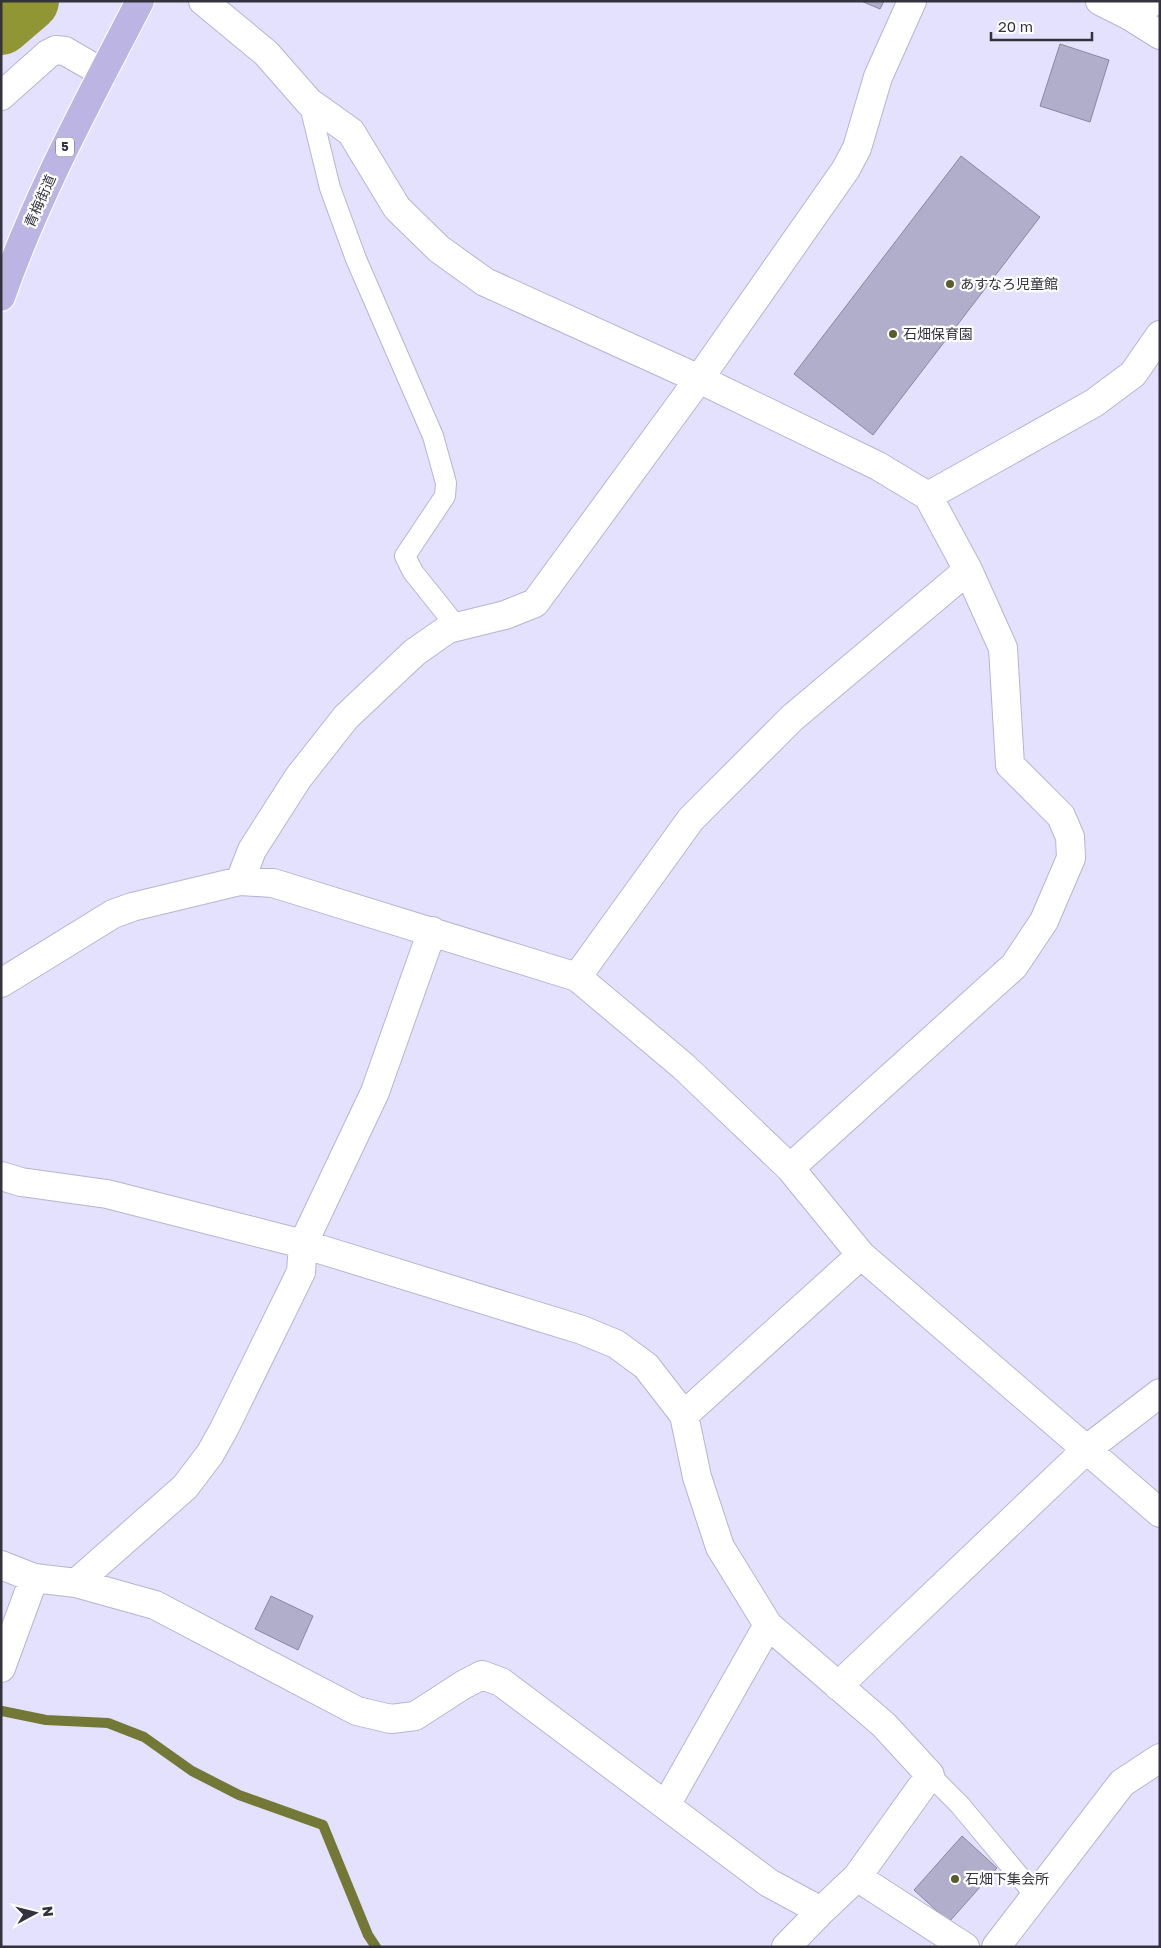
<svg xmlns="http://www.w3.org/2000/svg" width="1161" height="1948" viewBox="0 0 1161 1948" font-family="'Golos Text','Noto Sans JP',sans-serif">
<rect width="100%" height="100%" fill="#e4e1ff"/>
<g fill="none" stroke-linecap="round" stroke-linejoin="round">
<path stroke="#747836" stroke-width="10" d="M2,1711L46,1720L108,1723L144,1737L192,1771L239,1795L323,1825L368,1935L376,1947"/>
<path stroke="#909633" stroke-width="60" d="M1,25L29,1"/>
</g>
<path fill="#b1aecb" stroke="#8986a1" d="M861,1H884L880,9Z
M1060,44L1109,60L1090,122L1040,106Z
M961,156L1040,217L873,435L794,374Z
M271,1596L313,1616L298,1650L255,1629Z
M962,1836L997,1868L949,1922L914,1890Z"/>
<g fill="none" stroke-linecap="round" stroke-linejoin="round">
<defs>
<path id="service" d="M309,102L330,188L356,259L433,436L446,483L445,496L405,556L413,572L457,627
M930,1775L959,1804L1035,1895"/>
<path id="minor" d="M203,1L266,53L309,102L351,132L397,208L439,249L485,282L699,379L878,466L928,496L968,570L1003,648L1010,765L1061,816L1070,837L1071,858L1044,921L1014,966L790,1168
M1130,16L1154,1
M1,96L48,54L56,50L65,51L103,73
M928,496L1094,403L1133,374L1160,335
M240,881L252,850L298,778L346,717L415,652L448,629L505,615L535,603L699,379L846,169L857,148L878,77L912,1
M577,977L691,819L792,718L968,570
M1,983L113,914L132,907L240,881L273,883L577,977L683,1066L790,1168L861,1255L1160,1513
M1,1176L21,1182L107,1194L303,1244L582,1330L616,1344L646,1366L684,1415L697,1477L720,1547L768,1625L884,1725L930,1775L857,1877L821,1911L786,1947
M684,1415L861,1255
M1,1565L34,1578L76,1583L155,1605L357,1711L391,1719L415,1716L463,1685L482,1675L501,1682L769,1883L821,1911
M76,1583L185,1487L210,1454L224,1429L301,1272L303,1244L375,1092L432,931
M1,1668L34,1578
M838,1686L1087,1449L1160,1393
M666,1805L768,1625
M857,1877L965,1947
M996,1947L1122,1783L1160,1758"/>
<path id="tertiary" d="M1100,1L1130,16L1160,35"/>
<path id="primary" d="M1,297C37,194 90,98 140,1"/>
</defs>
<use href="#service" stroke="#b7b4d0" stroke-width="22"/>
<use href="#minor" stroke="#b7b4d0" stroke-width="30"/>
<use href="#tertiary" stroke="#b7b4d0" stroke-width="30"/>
<use href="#primary" stroke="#fff" stroke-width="30"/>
<use href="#service" stroke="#fff" stroke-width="20"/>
<use href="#minor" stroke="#fff" stroke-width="28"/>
<use href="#tertiary" stroke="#fff" stroke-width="28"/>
<use href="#primary" stroke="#bcb5e3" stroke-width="28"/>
</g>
<g fill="#595d2a" stroke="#fff" stroke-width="2">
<circle cx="950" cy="284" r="5"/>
<circle cx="893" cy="334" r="5"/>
<circle cx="955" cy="1879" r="5"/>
</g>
<g text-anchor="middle" stroke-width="4.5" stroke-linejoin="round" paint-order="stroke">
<rect fill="#fff" stroke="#707077" stroke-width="1" x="56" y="137.5" width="18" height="19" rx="4"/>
<g font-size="12" font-weight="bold" fill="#33323d">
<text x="65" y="151">5</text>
</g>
<g font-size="14" fill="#33323d" stroke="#fff">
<text transform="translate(40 201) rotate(-66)" y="5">青梅街道</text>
</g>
<g font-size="14" fill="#33323d" stroke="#fff" text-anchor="start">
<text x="960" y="289">あすなろ児童館</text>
<text x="903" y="339">石畑保育園</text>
<text x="965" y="1884">石畑下集会所</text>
</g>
</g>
<rect width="1161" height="1948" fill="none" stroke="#33323d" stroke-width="5"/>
<g transform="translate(35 1913) rotate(83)" stroke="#ffffff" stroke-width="4" paint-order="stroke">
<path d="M0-4L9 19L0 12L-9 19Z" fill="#33323d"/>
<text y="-8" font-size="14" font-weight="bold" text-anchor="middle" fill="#33323d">N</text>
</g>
<path d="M991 32v8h101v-8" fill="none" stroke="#33323d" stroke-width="2.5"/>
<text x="998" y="32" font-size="15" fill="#33323d" stroke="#ffffff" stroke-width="4" paint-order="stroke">20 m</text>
</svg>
